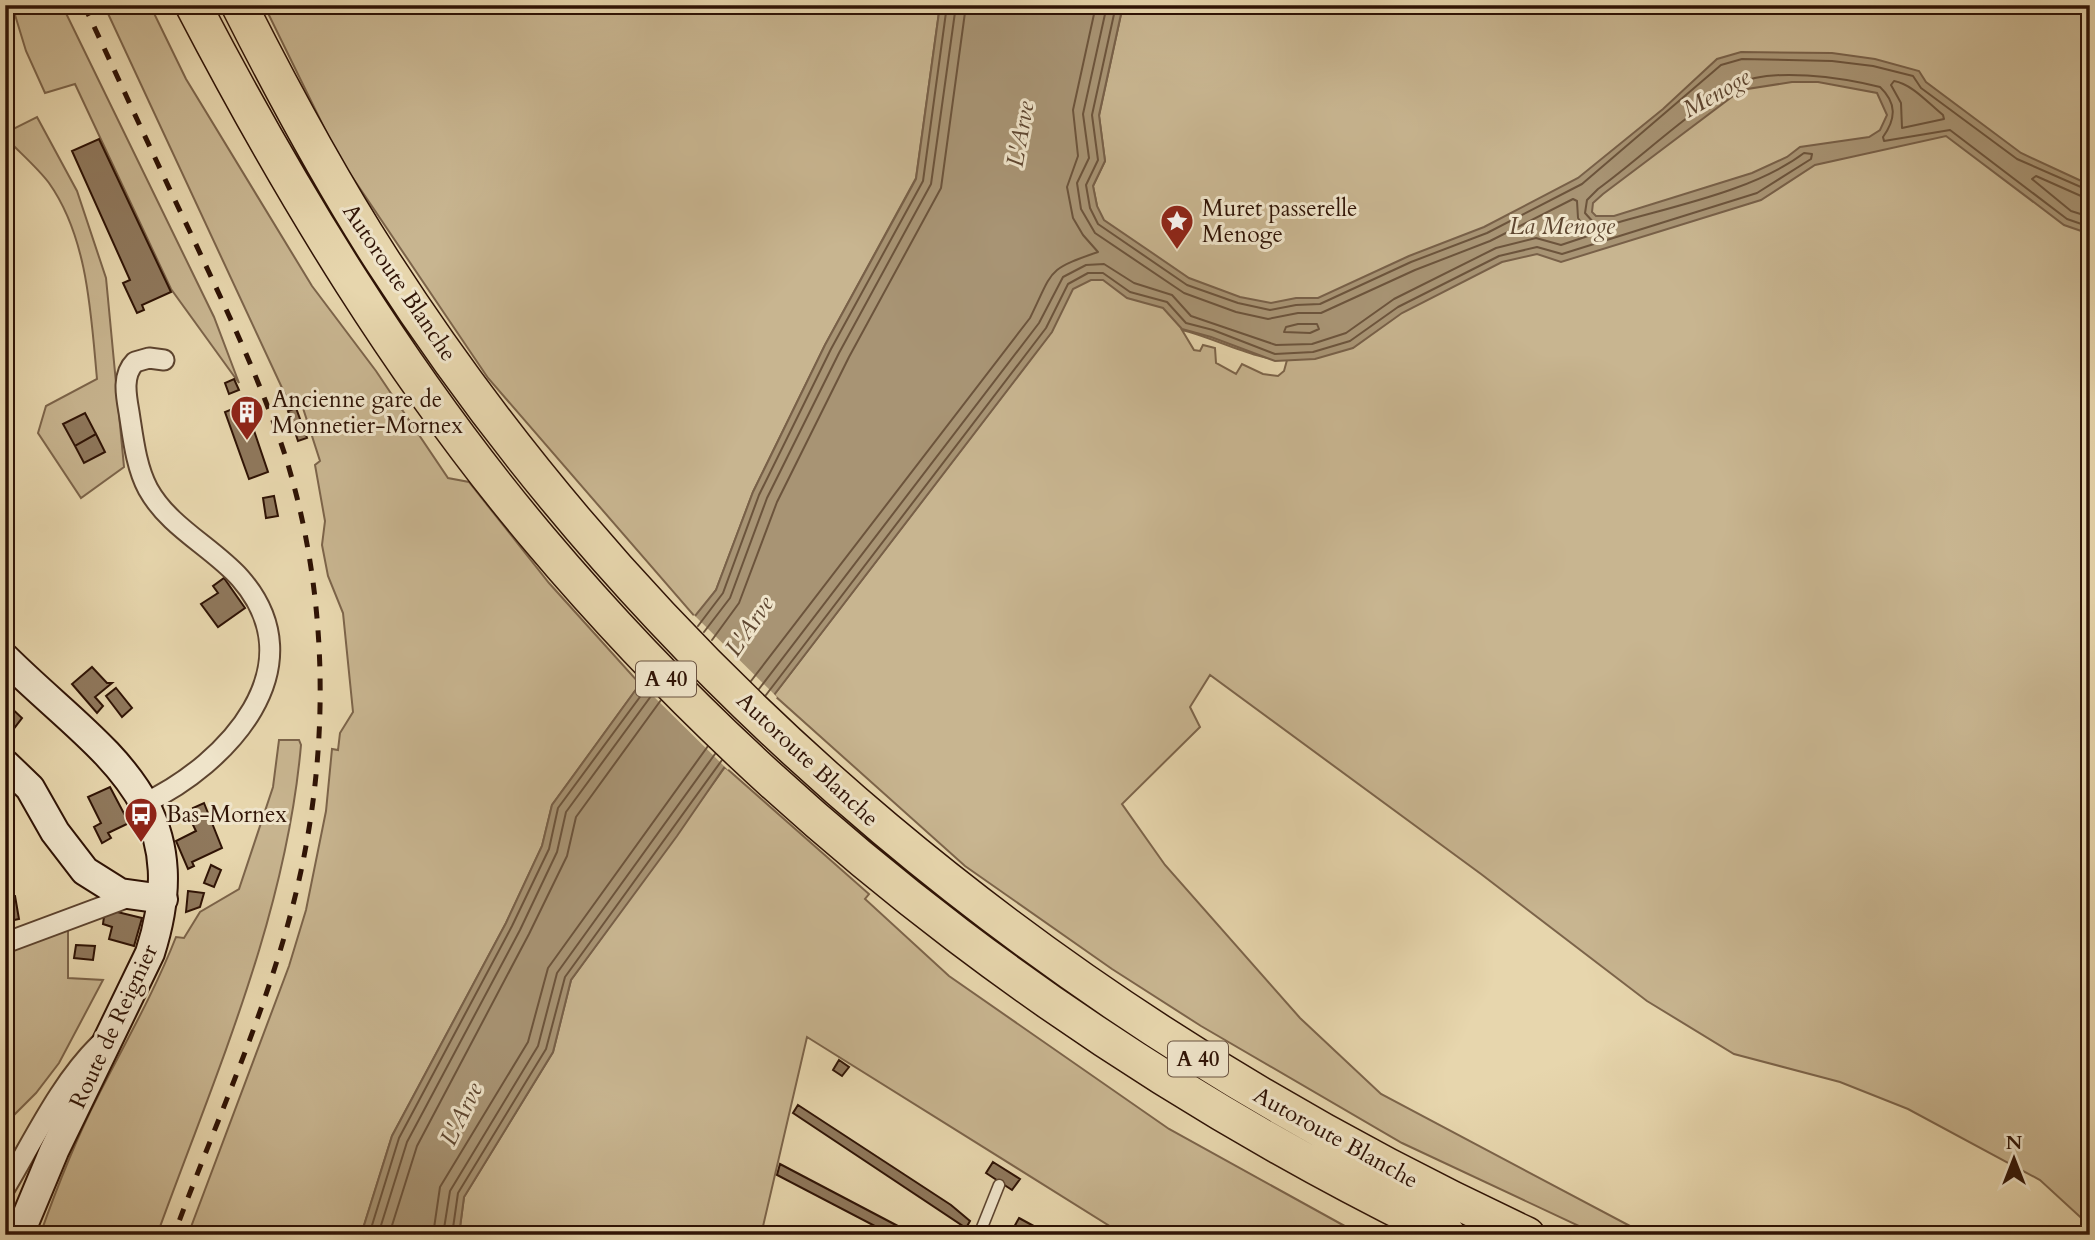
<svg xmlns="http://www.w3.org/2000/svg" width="2095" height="1240" viewBox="0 0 2095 1240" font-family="Cardo,serif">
<rect width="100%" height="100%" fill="#e7d6ad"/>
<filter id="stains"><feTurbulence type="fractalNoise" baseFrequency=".00286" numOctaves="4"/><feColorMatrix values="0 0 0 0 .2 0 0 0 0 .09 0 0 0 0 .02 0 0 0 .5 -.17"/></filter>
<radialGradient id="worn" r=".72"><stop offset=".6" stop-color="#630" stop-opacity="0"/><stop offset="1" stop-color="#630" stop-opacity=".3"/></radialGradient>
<path fill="#c8b590" stroke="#7c644a" stroke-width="2" fill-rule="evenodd" d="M12,5H62L214,317L239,383L171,289L75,84L45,93L26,51Z
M104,5H150L186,79L312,286L376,371L448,478L469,482L549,583L640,684L552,805L542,846L506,923L392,1136L361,1235H188L289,966L306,910L326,811L332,749L338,750L340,733L353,712L343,613L328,576L322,545L325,521L315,465L320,461L301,402L290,405Z
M264,5H940L916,178L825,345L753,492L716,590L696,618L488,378L338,156Z
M1123,5H2090V1226L2040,1180L1908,1109L1840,1082L1734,1054L1647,1001L1481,874L1210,675L1190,707L1200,727L1122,804L1165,865L1300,1018L1381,1094L1647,1235H1598L1402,1143L1201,1026L1112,969L965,866L774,695L1052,331L1097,206L1093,186L1105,161L1099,116ZM1182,330C1212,337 1261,362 1287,360L1284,371L1278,376L1263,374L1242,364L1236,374L1216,363L1215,348L1203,345L1200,351L1194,350Z
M37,117L77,191L106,278L124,467L81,498L38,433L46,406L97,379C91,315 88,238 49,183C37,167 19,152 5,137V133Z
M279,740H299L301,745C286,916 215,1075 157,1235H40C57,1187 75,1141 98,1096C125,1043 154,993 176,937L184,938L200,912L239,889L273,787Z
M725,767L869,894L865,899L949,976L1169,1129L1361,1235H1124L807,1037L761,1235H459L464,1197L553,1052L571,980Z
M68,927V978L103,980L59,1063L36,1093L5,1124V951Z"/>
<path fill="#a89474" stroke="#786048" stroke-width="2" fill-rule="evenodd" d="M940,5H1123L1099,115L1105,161L1093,186L1097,206L1104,220L1189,278L1240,297L1271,303L1296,298H1318L1409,256L1484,227L1578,178L1663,109L1717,59L1741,52L1832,53L1875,59L1919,71L1926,82L2021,153L2090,185V234L2064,225L1946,136L1815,165L1761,200L1561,262L1537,254L1502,262L1402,313L1353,348L1315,359L1275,361L1211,337L1182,329L1163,308L1127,298L1103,280H1091L1073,289L1052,332L774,695L677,836L571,980L553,1052L464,1197L459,1235H361L392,1136L506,923L542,846L552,805L640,684L716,590L753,492L825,345L916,179ZM1792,82H1818L1877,93L1887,115L1880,130L1869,137L1800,147L1787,157L1752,173L1614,216H1596L1592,212L1593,203L1603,194L1741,90Z"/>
<path fill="#e7d6ad" d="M694,615L777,697L728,770L638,681Z"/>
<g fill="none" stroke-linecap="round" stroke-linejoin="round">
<path stroke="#6c543c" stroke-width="2" d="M1116,5L1092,115L1098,160L1086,185L1090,208L1098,224L1187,285L1238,303L1270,310L1296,305L1320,304L1411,262L1487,233L1582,184L1721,65L1742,59L1832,61L1873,66L1913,76L1921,88L2017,159L2090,191
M1894,81C1912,84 1928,103 1943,115L1944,119L1902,128L1901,103L1891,85Z
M2090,200L2036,176L2032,179L2071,211L2090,217
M1298,324H1317L1319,329L1310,333L1284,332L1286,327Z
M698,626L723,593L759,495L831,349L923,181L947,5
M704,632L730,598L767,498L839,353L931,184L956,5
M712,640L739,603L777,502L849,357L941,188L966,5
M751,681L1030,318C1054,269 1046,270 1098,252L1083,235L1073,218L1067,187L1078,156L1073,110L1096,5
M759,689L1039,323L1063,277L1086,265L1104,264L1134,283L1172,295L1191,316L1276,345L1312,344L1346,333L1394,299L1496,248L1536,238L1561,245L1591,235L1578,218L1577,201L1573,199L1490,241L1415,270L1321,313H1298L1268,319L1236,312L1184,293L1095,233L1081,209L1077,183L1089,158L1083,114L1107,5
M766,695L1046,328L1068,284L1088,273H1103L1130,292L1167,302L1186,323L1213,330L1275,354L1313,352L1350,341L1398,307L1499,256L1537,247L1562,254L1757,193L1811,159L1812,154L1804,153C1755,190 1675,206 1616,223H1594L1585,213L1587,200L1598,189C1642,157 1690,110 1736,85C1770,66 1844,78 1880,87C1897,103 1896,119 1883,137L1884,141L1950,130L2067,219L2090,227
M369,1235L399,1138L512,926L549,849L558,808L648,686
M378,1235L407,1142L520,930L557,852L566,812L654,692
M389,1235L417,1146L529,934L567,856L576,817L661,700
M433,1235L440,1187L528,1042L548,968L708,746
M443,1235L450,1191L538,1046L557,973L715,754
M452,1235L458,1193L546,1049L565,977L722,760"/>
</g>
<path fill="#8f785c" stroke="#2f1305" stroke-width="2" d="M99,139L171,292L142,305L144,310L137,313L123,283L130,280L72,151Z
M234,379L239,390L229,394L225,383Z
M245,404L268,472L249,479L225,412Z
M296,408L307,438L298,441L288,411Z
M85,413L96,434L75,446L63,424Z
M96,434L105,452L84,463L75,446Z
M274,496L278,516L266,518L263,498Z
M224,578L245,608L218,627L201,604L218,593L213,586Z
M92,667L107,683H112L95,697L103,706L97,713L72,684Z
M116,688L132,708L122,717L106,696Z
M5,702L22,718L9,735L5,732Z
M110,787L129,823L108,833L111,838L102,843L94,827L101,823L88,797Z
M204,803L222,848L192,862L194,866L188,869L176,841L196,831L192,823L198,820L193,808Z
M211,865L221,870L214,887L204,883Z
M188,891L204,893L200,907L186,912Z
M15,896L19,919L5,922V897Z
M105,909L142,918L134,946L109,939L112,927L103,924Z
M76,945L95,946L93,960L74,958Z
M839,1060L849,1067L842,1076L833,1070Z
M798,1105L951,1205L970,1221L966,1228L793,1113Z
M993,1162L1020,1179L1012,1190L986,1173Z
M780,1164L915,1235H892L777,1175Z
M1019,1218L1043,1231L1041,1235H1023L1013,1229Z"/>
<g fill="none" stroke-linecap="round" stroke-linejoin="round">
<defs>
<path id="service" d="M979,1235L999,1185"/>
<path id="minor" d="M145,803C227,764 318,667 240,578C212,547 169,527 148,489C136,467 133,437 129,412C126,395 122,375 135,362L149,358L164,360
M5,943L134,895
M5,1188C34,1140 59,1085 99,1045"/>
<path id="secondary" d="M5,658C100,752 199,800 150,953L54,1151L19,1235
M5,764L30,788L55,832L85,871L120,893L163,899"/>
<path id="motorway" d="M193,5C291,193 403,378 540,540C789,835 1102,1067 1448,1235
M239,5C283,92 329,178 382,260C660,692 1064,1020 1527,1235"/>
</defs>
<use href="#service" stroke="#5d442f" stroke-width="13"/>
<use href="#minor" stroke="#5d442f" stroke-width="23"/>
<use href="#secondary" stroke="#2f1305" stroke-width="32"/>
<use href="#motorway" stroke="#2f1305" stroke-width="38"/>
<use href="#service" stroke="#efe4ca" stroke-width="10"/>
<use href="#minor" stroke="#efe4ca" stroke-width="19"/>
<use href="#secondary" stroke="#efe4ca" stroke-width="28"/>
<use href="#motorway" stroke="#e7d6ad" stroke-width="35"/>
<path stroke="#2f1305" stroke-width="5" stroke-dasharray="12 12" stroke-linecap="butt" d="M84,5C120,82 155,159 192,236C226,309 261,381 286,458C327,591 330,736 301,871C274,997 218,1115 174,1235"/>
</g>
<defs>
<symbol id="sight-pin" viewBox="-11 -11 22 30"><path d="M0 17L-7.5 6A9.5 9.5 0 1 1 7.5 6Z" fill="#8f2418" stroke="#efe4ca"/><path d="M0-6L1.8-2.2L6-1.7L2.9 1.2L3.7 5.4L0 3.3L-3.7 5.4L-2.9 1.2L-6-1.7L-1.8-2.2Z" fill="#fff"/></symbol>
<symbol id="building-pin" viewBox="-11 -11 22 30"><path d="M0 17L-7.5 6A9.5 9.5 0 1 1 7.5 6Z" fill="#8f2418" stroke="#efe4ca"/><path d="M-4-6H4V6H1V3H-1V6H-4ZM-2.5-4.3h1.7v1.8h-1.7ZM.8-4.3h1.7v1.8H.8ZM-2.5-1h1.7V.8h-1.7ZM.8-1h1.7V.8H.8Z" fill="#fff"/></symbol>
<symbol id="bus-pin" viewBox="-11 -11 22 30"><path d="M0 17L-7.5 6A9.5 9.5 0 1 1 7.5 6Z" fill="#8f2418" stroke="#efe4ca"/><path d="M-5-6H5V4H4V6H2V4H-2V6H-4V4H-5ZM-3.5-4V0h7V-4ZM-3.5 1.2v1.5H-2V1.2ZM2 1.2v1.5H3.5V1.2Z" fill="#fff"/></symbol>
</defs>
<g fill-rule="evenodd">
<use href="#sight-pin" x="1158" y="202" width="38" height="52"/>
<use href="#building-pin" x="228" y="393" width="38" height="52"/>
<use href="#bus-pin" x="122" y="795" width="38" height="52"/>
</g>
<g text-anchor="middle" stroke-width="6" stroke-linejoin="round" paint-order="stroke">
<g fill="#efe4ca" stroke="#695240" stroke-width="2">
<rect x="636" y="661.5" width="60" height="35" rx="5"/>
<rect x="1168" y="1041.5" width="60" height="35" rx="5"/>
</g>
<g font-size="21" font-weight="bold" fill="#2f1305">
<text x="666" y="686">A 40</text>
<text x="1198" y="1066">A 40</text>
</g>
<g font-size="23" fill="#2f1305" stroke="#efe4ca" text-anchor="start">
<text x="1202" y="216">Muret passerelle<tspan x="1202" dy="26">Menoge</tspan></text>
<text x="272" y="407">Ancienne gare de<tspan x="272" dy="26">Monnetier-Mornex</tspan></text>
<text x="166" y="822">Bas-Mornex</text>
</g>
<g font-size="23" fill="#2f1305" stroke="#efe4ca">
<text transform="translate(400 282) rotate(56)" y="8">Autoroute Blanche</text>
<text transform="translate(808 759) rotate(43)" y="8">Autoroute Blanche</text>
<text transform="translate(113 1026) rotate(-65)" y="8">Route de Reignier</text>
<text transform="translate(1336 1137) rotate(29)" y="8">Autoroute Blanche</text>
</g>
<g font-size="24" font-style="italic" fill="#5f4731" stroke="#efe4ca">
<text transform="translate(1716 93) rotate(-30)" y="8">Menoge</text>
<text transform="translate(1020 134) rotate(-80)" y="8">L'Arve</text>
<text x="1562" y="234">La Menoge</text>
<text transform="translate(749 626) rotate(-56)" y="8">L'Arve</text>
<text transform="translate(461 1114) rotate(-64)" y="8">L'Arve</text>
</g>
</g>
<rect width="2095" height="1240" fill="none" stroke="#e7d6ad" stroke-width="28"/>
<rect x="7" y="7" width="2081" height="1226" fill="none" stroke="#2f1305" stroke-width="3.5"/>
<rect x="14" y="14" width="2067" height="1212" fill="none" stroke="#2f1305" stroke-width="2"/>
<g transform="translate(2014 1159)" stroke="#efe4ca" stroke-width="5" paint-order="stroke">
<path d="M0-5L12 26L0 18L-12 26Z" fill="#2f1305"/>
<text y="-10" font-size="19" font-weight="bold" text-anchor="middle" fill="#2f1305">N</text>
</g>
<rect width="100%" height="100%" filter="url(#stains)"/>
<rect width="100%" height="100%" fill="url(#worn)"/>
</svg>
